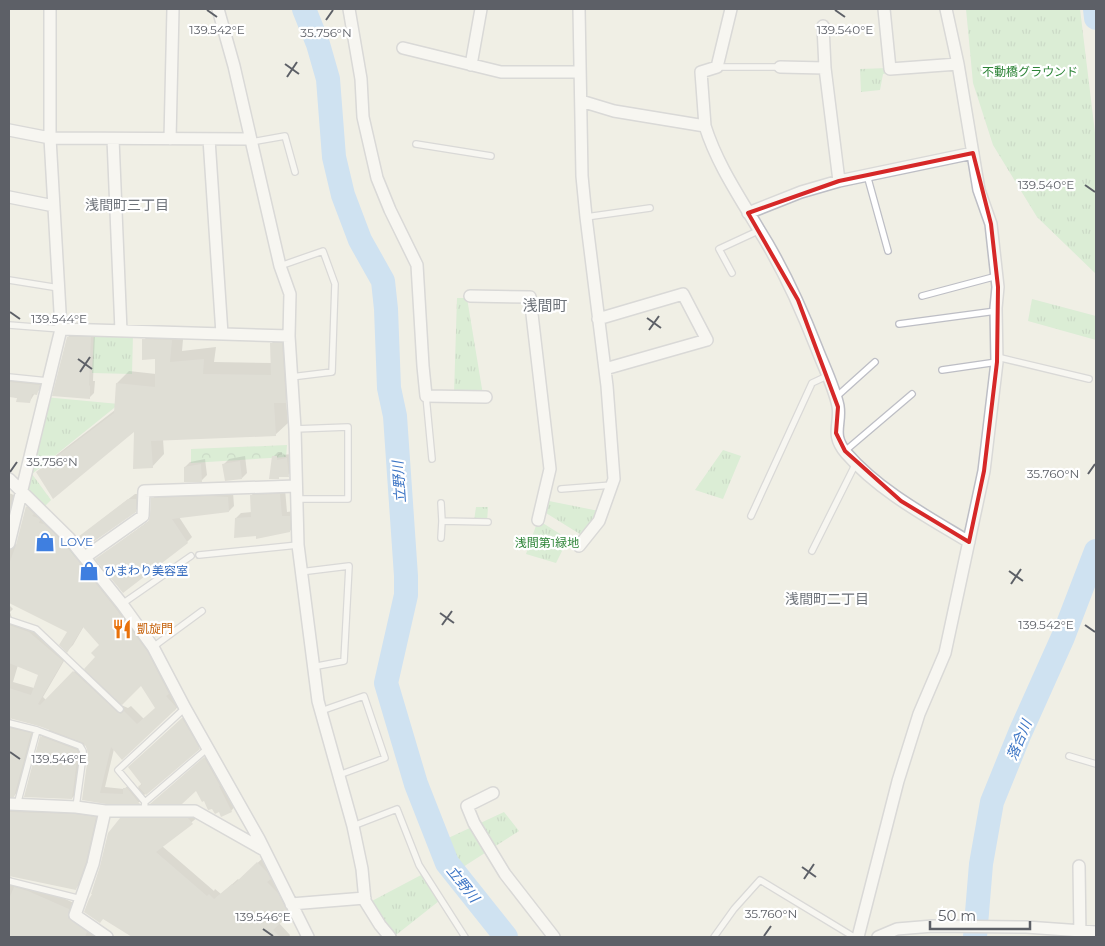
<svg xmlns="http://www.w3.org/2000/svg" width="1105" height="946" viewBox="0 0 1105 946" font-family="Montserrat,'Noto Sans JP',sans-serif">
<defs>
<pattern id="grass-tufts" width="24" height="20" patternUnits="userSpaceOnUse" patternTransform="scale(1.25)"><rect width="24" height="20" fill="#c0eac2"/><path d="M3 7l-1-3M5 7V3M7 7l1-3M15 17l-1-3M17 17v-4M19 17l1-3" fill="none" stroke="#9fc1a1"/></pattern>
<pattern id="forest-crowns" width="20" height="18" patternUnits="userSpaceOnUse" patternTransform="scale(1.25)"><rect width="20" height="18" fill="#c0eac2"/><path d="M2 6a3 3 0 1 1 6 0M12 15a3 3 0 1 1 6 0" fill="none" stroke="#9fc1a1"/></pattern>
</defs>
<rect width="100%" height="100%" fill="#f0efe5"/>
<path fill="url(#grass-tufts)" d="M966,9H1080L1096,141V274L1037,217L993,145L973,83Z
M888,68L889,73L883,74L880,90L861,92L860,69Z
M457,298H467L483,395L454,394Z
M1032,299L1096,316V340L1028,321Z
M94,332L133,334L132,374L92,373Z
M44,397L119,404L32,474L51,500L43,508L79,553L67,563L57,553L67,538L21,491Z
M723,450L741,456L723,499L695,490Z
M549,501L599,511L583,536L546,513Z
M476,507H488L487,522L474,521Z
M538,520L568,539L556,563L526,554Z
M504,812L519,831L460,869L444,840Z
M423,874L439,901L396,935L370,902Z"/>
<path fill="url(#forest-crowns)" d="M287,445L286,457L191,463V449Z"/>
<path fill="#0003" fill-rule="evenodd" d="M156,327L184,328L182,351L216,347L214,362L272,363L271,344L283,331L298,389L286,400L288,423L275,435L163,439L164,454L152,467L136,430L38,472L50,460L115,410L117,383L129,371L156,374V358L144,340Z
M73,332L95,333L93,381H95L94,393L89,398L68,337Z
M9,376L43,381L41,389L35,393L30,401L9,396Z
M278,452H282V455L292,454L293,470L288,475H281L278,478L273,457Z
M245,456L247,473L242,478L224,464L229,459Z
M205,459L207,475L202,480L185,467L190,462Z
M285,489L287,512L294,511L295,525L290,531L257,535L236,518L241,513L252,512L251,496L256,490Z
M233,492L234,506L229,511L179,517L192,537L187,542L97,559L150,520L152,499L158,494Z
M9,493L16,496L9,528Z
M135,494H141L140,506L135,511L79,537Z
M32,501L122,603L181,703L175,710L114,749L105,787L124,789L133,782L138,788L142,783L129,767L187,714L204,743L144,795L145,797L140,802H106L83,799L89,756L88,749L85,743L79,791L72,798L41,737L50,729L10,717L12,721L36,728L20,789L14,796H9V605L13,609L10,612L12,618L35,626L68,654L43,697L46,700L80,666L85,670L97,657L100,645L84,626L73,645L67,651L68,631L9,601V541L14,545L18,544L27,507ZM18,665L40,674L34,688L13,682ZM141,684L157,708L144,719L131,706L128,708L121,705Z
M212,751L238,803L231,811L222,815L219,810L196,789L159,797Z
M9,802L101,812L91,855L81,883L75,889L9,875Z
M127,813L198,817L162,846L214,891L215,889L221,894L238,879L239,880L264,857L294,908L279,923L290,935L289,937H131L132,936L95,893L121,819Z
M9,875L14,880L34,885L74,903L73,910L107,937H9Z"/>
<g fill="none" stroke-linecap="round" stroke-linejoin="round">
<path stroke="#a6d2ff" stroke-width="24" d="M304,9L318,44L328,79L334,157L343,195L360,240L383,281L386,309L389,388L395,416L406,576V595L386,683L416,784L447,863L506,937
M1095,9L1096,18
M975,937L981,864L992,802L1020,733L1063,637L1096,551"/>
</g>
<path fill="#cbc9c2" d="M67,337H91L89,385L90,386V399L52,396Z
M142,339L172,340L170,362L204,359L203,374L271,375L270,343H282L286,403H274L276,436L151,441L153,468L133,469L134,432L53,499L36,472L114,413L116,383L155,387V359L142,360Z
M9,382L40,385L37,395L32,394L30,403L16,402L17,398L9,397Z
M272,456H277V460L287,458L289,477H279V479H269Z
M240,461L242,479L225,481L222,464Z
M201,464L202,482H184V467Z
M280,494L282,516H290V532L256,539V536L234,538L235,518L251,517L250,495Z
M210,496L228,497L229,512L172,519L188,543L123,593L95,559L148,522L150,516L151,498Z
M128,499H136V512L86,547L78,537Z
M26,506L34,514L32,516L38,518L40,520L39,523L44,524L64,543L116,609L147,651L169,694L166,696L176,707L175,710L122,760L111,747L100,793L123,794V788H127L140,804H106L82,800L88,756L87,749L84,743L39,726L9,718V688L31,695L38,675L9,663V625L29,632L63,661L38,704L40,705L73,671L117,712L121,714L124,711L137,724L155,708L141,686L122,705L84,669L95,657L91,653L99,645L83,627L67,653L59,645L67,632L9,603V564L16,545Z
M182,718L200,749L146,795L138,786L142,785L128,767Z
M9,728L31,733L14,797H9Z
M40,736L77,750L78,752L72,799L24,797Z
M204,757L220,786H219L232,812L221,817L219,812L215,814L212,809L208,810L204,801L202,802L196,791L182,804H150Z
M9,812L75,814L96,817L86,862L76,890L9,876Z
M120,818H188L193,824L156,852L207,896L209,894L214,899L232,884L233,885L257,862L267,872L271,879L267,882L278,893L289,915L273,930L280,937H132L103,919L100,923L84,912L89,899L92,894H91L100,866L108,833Z
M14,887L28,891L69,909L68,918L87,932L85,937H9V899Z"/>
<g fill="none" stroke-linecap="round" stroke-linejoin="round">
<defs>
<path id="service" d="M717,67H780
M251,142L285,136L295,172
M416,144L491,156
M867,175L888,251
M586,217L650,208
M280,266L323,251L335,284L332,372L291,377
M732,273L719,249L760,230
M9,280L59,288
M922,296L997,276
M899,324L996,311
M9,325L61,329
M997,357L1089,379
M942,370L997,362
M9,377L48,381
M426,396L432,459
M835,398L875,362
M295,429L348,427V499H297
M845,451L912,394
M561,489L612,485
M441,503L442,521
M751,516L812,383L827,376
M441,538L442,521L488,522
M812,551L856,463
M199,555L298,545
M300,572L349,566L344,661L312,667
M122,604L191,556
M9,620L36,629L120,709
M153,647L202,611
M321,711L364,696L385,758L339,775
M9,723L37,730L80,746L83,751V756L76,807
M1069,756L1096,764
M145,802L208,748
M17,805L37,730
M144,811L145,802L118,770L185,708
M353,826L397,809L419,865L465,937
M9,881L81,899
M714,937L734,909L760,880L854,937"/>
<path id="minor" d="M218,9L234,66L280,266L290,294L289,336L295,429L298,545L318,701L353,826L362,869L365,901L380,925L390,937
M349,9L361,79L363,117L377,178L390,210L417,265L423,366L426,396L486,397
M884,9L890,69L958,64
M823,26L825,68L839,181
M403,48L501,72H580
M471,65L481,9
M780,67L825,68
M581,101L614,111L705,126C717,164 739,196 759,230C783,268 801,308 817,349C824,367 834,387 838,406C841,425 830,434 846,453C879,491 926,516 969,542
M705,126L701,72L717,67L731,9
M9,130L50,138L250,139
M113,139L121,331
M170,139L173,9
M209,139L222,334
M9,197L54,206
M748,213L801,192L839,181L973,153
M470,296L530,297L550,469L538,520
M598,319L683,294L707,340L605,369
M61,329L289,336
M9,479L69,538L122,604L153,647L185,708L259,839L308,937
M9,543L61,329L50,138V9
M579,546L599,521L614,479L607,386L586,217L582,176L579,9
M85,557L143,516L144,491L296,486
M493,793L467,806L474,823L505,874L554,937
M9,804L76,807L105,811H195L264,850
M105,811L93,864L75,915L107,937
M1079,866L1080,937
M291,904L365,898
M858,937L898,781L919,714L945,653L984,471L997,362L996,308L998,287L991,224L979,190L958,64L946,9
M878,937L897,929L933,926L1026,927L1096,932"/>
</defs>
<use href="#service" stroke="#bdbec5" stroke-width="8"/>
<use href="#minor" stroke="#bdbec5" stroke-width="14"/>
<use href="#service" stroke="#fff" stroke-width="5.5"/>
<use href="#minor" stroke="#fff" stroke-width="11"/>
</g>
<path d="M0 0H1105V946H0ZM973,153L991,224L998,287L997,362L984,471L969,542L901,501L845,451L836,433L838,407L798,300L748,213L839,181Z" fill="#f0efe5" fill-opacity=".55" fill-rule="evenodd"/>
<path fill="none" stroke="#d62828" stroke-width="4" stroke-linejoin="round" d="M973,153L991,224L998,287L997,362L984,471L969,542L901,501L845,451L836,433L838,407L798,300L748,213L839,181Z"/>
<path fill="none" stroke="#5d6067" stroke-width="2" d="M207,10L217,17M835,10L845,17M326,20L333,10M285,64L299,74M287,77L297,62M1085,185L1095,192M10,312L20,319M647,318L661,328M649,330L659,316M78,359L92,369M80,372L90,357M10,472L17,462M1088,474L1095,464M1009,571L1023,581M1011,584L1021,569M440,613L454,623M442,625L452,611M1085,625L1095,632M10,752L20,759M802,867L816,877M804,879L814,864M263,929L273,936M764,936L771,926"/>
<defs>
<symbol id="shop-bare" viewBox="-9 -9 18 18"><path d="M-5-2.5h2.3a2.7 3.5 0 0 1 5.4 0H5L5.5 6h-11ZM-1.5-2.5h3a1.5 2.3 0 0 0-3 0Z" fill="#3f7fe0" stroke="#fff" stroke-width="2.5" paint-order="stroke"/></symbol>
<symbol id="restaurant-bare" viewBox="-9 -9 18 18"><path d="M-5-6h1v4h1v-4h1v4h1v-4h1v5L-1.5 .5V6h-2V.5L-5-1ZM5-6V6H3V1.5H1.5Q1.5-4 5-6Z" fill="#e8710a" stroke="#fff" stroke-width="2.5" paint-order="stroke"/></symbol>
</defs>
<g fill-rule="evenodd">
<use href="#shop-bare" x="31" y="528" width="28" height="28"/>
<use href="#shop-bare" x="75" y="557" width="28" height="28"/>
<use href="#restaurant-bare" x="108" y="615" width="28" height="28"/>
</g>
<g text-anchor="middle" stroke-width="4.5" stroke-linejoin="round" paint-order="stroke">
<g font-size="12" fill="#2e8538" stroke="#fff">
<text x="1030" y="76">不動橋グラウンド</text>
<text x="547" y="547">浅間第1緑地</text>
</g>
<g font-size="12" fill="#366cbe" stroke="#fff" text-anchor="start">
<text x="60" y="546">LOVE</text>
<text x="104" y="575">ひまわり美容室</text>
</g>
<g font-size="12" fill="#c56008" stroke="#fff" text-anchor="start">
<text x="137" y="633">凱旋門</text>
</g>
<g font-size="14" fill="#6d7279" stroke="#fff">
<text x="127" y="210">浅間町三丁目</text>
<text x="827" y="604">浅間町二丁目</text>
</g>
<g font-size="14" font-style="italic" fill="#3c75c5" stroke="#fff">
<text transform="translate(399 482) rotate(-94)" y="5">立野川</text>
<text transform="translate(1019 740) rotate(-67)" y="5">落合川</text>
<text transform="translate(463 884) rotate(51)" y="5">立野川</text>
</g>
<g font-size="15" fill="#6d7279" stroke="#fff">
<text x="545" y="311">浅間町</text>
</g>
</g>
<g font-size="12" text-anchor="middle" fill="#5d6067" stroke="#fff" stroke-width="4.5" stroke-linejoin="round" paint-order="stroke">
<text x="217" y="34">139.542°E</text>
<text x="845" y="34">139.540°E</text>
<text x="326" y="37">35.756°N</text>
<text x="1046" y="189">139.540°E</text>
<text x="59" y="323">139.544°E</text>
<text x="52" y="466">35.756°N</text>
<text x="1053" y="478">35.760°N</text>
<text x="1046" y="629">139.542°E</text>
<text x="59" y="763">139.546°E</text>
<text x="771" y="918">35.760°N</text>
<text x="263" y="921">139.546°E</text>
</g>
<rect width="1105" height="946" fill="none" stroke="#5d6067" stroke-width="20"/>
<path d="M930 921v8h100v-8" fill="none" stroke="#5d6067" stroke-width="2.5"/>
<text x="938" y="921" font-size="15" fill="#5d6067" stroke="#ffffff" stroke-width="4" paint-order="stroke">50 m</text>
</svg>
